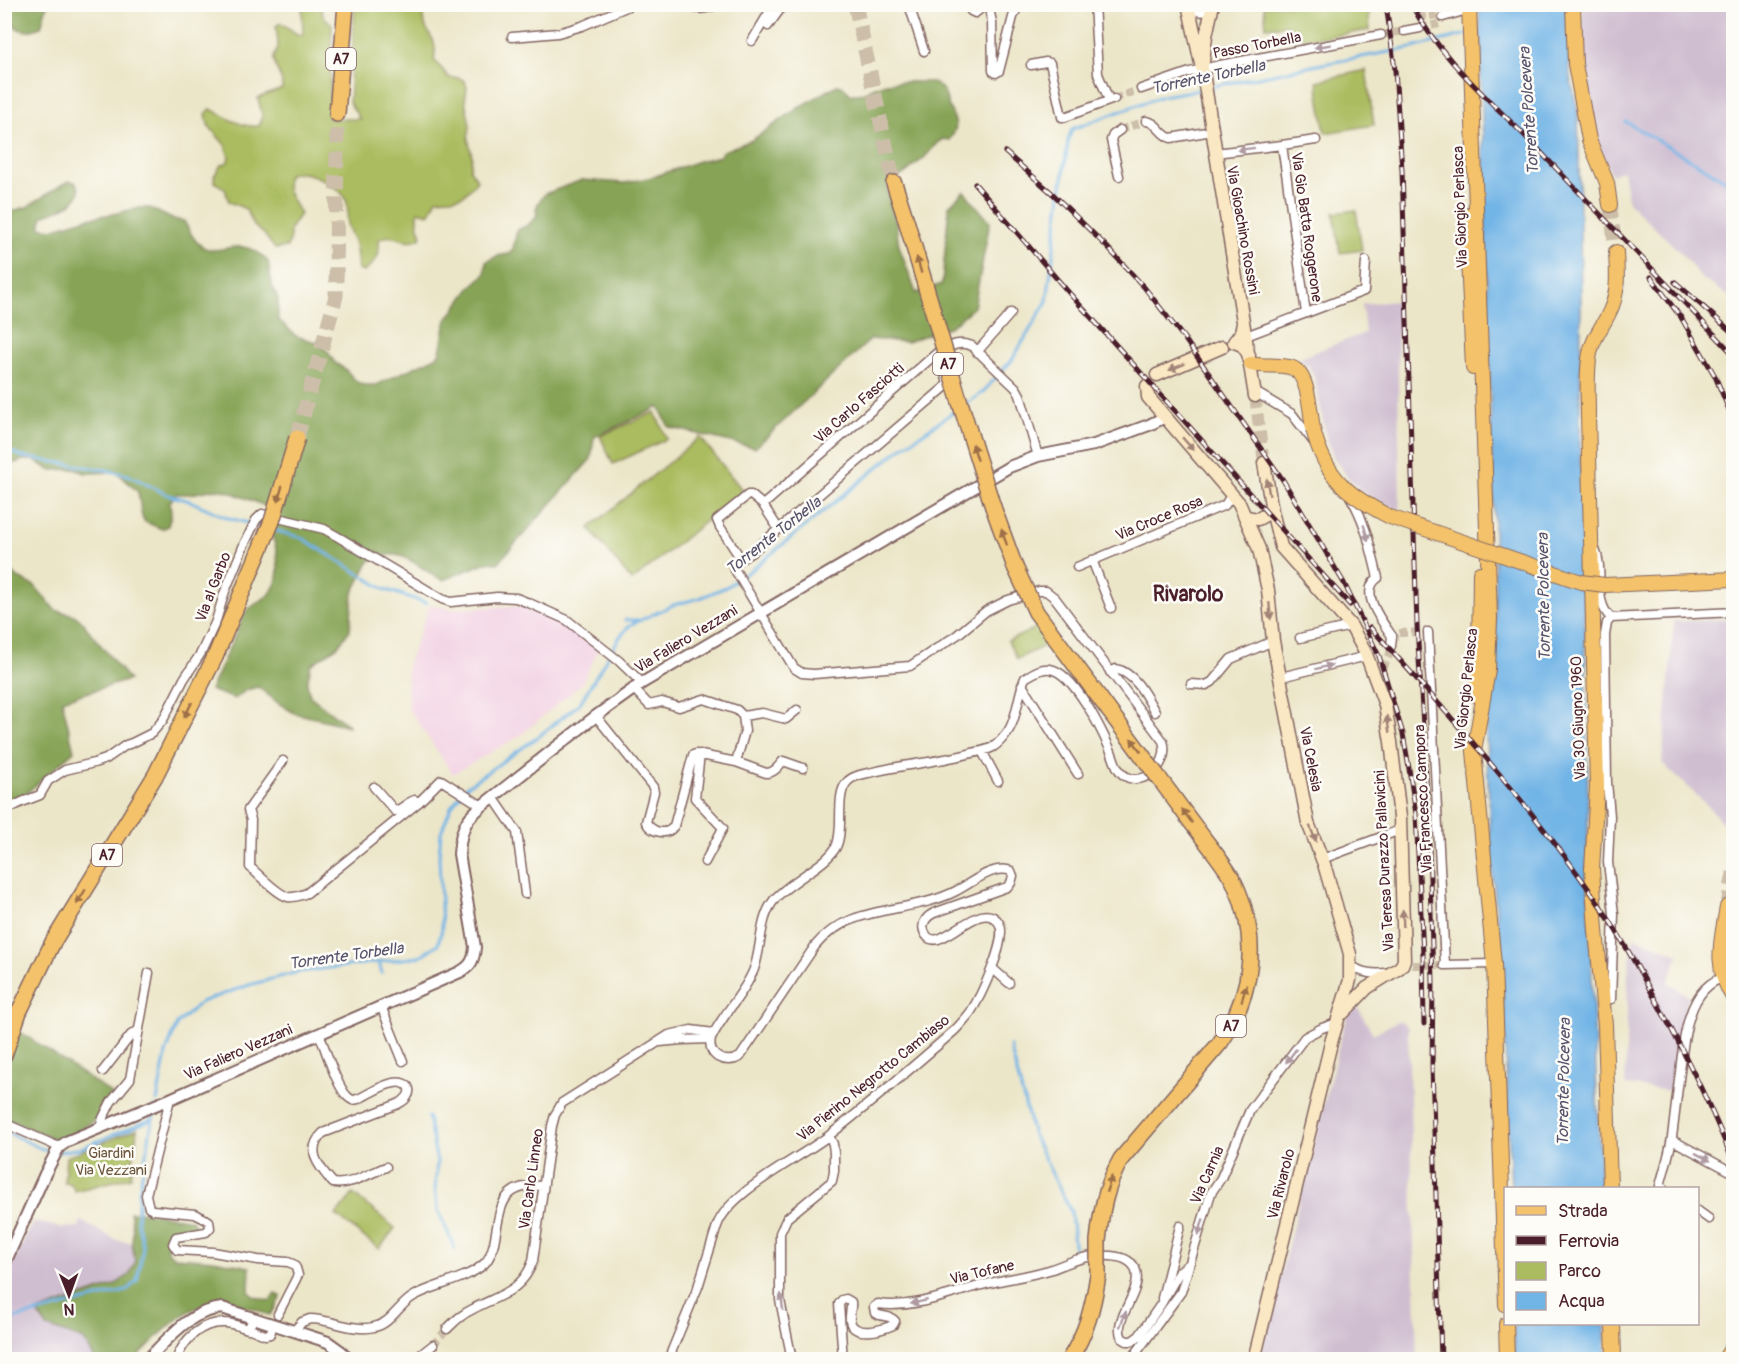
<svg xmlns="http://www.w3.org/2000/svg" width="1738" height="1364" viewBox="0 0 1738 1364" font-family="Pangolin,sans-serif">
<rect width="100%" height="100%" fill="#fdfcf7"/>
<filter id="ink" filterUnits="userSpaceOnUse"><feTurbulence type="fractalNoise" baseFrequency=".0167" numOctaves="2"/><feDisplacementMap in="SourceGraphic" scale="12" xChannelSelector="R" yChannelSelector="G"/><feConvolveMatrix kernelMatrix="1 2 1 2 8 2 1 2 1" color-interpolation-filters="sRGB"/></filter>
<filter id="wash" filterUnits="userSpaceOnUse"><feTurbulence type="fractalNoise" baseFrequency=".008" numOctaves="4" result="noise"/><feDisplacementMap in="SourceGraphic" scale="24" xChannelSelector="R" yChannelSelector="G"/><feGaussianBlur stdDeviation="1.35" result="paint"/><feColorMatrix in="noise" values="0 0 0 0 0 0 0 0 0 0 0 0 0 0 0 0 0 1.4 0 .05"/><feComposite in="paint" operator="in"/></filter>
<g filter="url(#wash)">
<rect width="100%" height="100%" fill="#ece6c9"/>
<path fill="#f2cfe2" d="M430,604L449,609L519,606L563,623L599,649L581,684L521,735L453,774L408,708L407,666Z"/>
<path fill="#cfbdd0" d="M1582,5H1733V299L1701,278L1682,254L1628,202L1623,170L1612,175L1595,140L1584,68Z
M1397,301L1400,511L1379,501L1362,491L1348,478L1334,458L1327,441L1314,376L1308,366L1299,358L1365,333L1362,304Z
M1733,619H1734L1733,835L1708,806L1662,763L1674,621Z
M1634,937L1679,954L1668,983L1689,996L1671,1091L1625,1085L1628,973Z
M1357,1006L1373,1034L1400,1020L1408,1027L1417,1359L1259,1360L1341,1037L1347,1018Z
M33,1221L61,1228L79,1227L81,1221L116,1240L132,1243L135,1262L129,1275L113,1286L80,1298L47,1327L84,1340L95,1359L5,1360V1275L15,1259Z"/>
<path fill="#aabc5f" stroke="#7a6e45" stroke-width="1.5" d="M321,4C321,15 324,18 332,24L329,119H360L349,102L355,5H420C423,10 422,17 424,23C430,38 438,41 434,59C438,66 444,70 448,77L453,78H459L465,81L467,88L465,100L470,125L468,138L472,156L470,169L477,180C462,201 461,197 437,199C433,204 434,209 429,214L418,211V223L422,236C407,249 393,229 379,240C380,258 377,260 364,272L358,270C357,260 357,250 354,241C352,235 348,230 347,223C347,216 349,207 346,200C338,183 306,169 289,174C281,187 294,202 300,214L290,229V241L287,247L275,249L264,234L254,226L246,209L229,202L225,189L215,182L214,176L221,165L227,163L229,157L225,145L208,125L206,113L211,109C225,117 243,128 259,126C265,117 260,108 258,98L282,89C284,79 276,71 274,61C273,55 277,52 278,47C278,40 277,33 276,26L281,23L297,34L303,35L302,5Z
M1264,5H1368L1370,30L1325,37L1289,39L1288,25L1266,27Z
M1366,70L1374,125L1325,133L1317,81Z
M1356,210L1362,250L1340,253L1334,213Z
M655,412L667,439L613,464L600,436Z
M700,437L743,491L632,581L589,528Z
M1038,627L1047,645L1017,659L1008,641Z
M137,1129L131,1177L75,1191L71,1184L64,1182L66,1157Z
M353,1194L395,1228L379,1249L336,1215Z"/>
<path fill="#87a456" stroke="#686240" stroke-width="1.5" d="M4,5H47L41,27C21,35 17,30 5,15Z
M932,82C943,87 945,93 948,104C953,119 962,125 949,140L943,139L938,142L925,157L904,174L887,182L888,194L896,223L899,246L916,293L942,284L949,206L964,191L990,222L974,307L951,326L907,342L871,339L755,448L669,427L659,407L594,437L591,459L498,563L487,562L444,580C426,574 409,553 389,555C383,556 376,559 370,560L353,593L350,630L338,646L311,665L307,683L310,696L349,726L294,713L278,703L258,687L246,690L235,699L210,690L246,611L270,594L276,583L278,571L277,552L272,535L281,512L227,491L215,489L191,494H176L170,502L171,514L168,526L162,529L145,522L142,517L138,492L119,474L114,472L86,473L75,469L50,470L34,460H22L17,463L5,462L4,213L27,207L63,184L69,181L75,182C91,200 56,211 43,216L40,227L52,229L88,218L118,213L137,208H150L172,219L184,221C188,228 192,237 197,242C213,258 226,244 243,247C252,248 261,254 268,261L272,285L278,299V319L296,336L319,343L328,352L335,363L345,369L357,382L363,385H376L436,357L440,352L446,321L471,287L485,274L486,262L497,256L509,254L513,249L517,230L528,225L537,216L536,209L538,203L545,194L582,180L625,183L653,177L699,161L720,156L723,151L752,140L797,109L837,85L843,86L850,94C865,96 874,85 887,83C901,81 917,82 932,82Z
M5,565L18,578L35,586L55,610L74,615L84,623L86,627L129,680L62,700L74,751L20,799L5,808Z
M5,1018L22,1033L112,1094L97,1119L61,1142L5,1118Z
M130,1212H145L192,1220L195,1226V1232L176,1233L171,1236L167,1248L170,1254L175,1257L214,1260L250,1267L249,1291L253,1296L270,1301L275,1294L281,1296L274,1310L270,1315C263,1314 258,1310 252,1308C244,1306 233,1304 224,1303C186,1300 160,1336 135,1359H95L84,1340L47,1327L37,1312L113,1286L129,1275L135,1262L132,1243L133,1230Z"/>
<path fill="#71b4e6" stroke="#5e6a88" stroke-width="1.5" d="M1479,5H1566L1570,77L1578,113L1579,153L1581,303L1580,445L1587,722L1588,826L1587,862L1601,1188H1511L1502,974L1491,854L1486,733L1488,695L1495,638L1494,524Z
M1514,1324H1605L1606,1359H1514Z"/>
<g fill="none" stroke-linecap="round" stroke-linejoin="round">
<path stroke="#71b4e6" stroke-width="3" d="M1209,87L1322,64L1412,48L1467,34
M1626,122L1734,185
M966,404L982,393L1012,360L1047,301L1068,141L1072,129L1162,96L1203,89
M4,448L23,457L106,470L128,475L168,495L190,501L228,518L264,527
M274,530L302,538L384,589L426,603
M625,620H638
M379,963L382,973
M1010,1046L1033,1135L1071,1212L1075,1254
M157,1101L166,1053L177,1024L201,1002L249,985L298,972L419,957L438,944L442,929L439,856L441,832L451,807L467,786L538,737L580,703L619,638L630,625L673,605L700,598L726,587L750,571L904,446L958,409
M428,1117L437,1162L435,1189L438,1210L455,1249
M4,1131L40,1148L52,1152
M59,1152L81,1148L153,1119
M4,1321L126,1291L137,1281L143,1247L137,1220L139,1191L155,1107"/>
</g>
</g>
<g filter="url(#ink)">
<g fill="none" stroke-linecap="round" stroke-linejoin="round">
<path stroke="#ccbea9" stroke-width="8" stroke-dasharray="8 4" stroke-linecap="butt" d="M1418,18L1437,15
M1420,28L1439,24
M1381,35L1404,31
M1114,99L1141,89
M1120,130L1146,121
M1399,633L1428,632
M1375,678C1382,668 1391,658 1391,646
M1412,965H1444
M433,1345L447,1329"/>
<path stroke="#ccbea9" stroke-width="12" stroke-dasharray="12 6" stroke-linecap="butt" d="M1255,396L1264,463"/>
<path stroke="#ccbea9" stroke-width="14" stroke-dasharray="14 7" stroke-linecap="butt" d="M1610,205L1616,252
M1727,907L1734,871"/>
<path stroke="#ccbea9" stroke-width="15" stroke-dasharray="15 8" stroke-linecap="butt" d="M855,4L894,183
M297,438L336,296L337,114"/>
<defs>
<path id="minor" d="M686,4C697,11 707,10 718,4
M911,4V11L924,51
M966,4L971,11L975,13L979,10V4
M988,4L992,22L993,71L996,73L999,71L1013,17L1019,4
M1094,4L1098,74L1109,100
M1189,4C1196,13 1203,14 1212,8
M1443,17L1460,12L1461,4
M768,26L784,4
M1404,31L1420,28
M512,37L558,33L582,26L633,4
M752,41L774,4
M1031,65L1046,62L1050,63L1062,117H1065L1114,99
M1141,89L1190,72L1220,65L1381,35
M1146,121C1158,122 1160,135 1171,138L1212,131
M1282,145L1316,140
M1215,153L1282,145L1306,313
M1119,176L1111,140L1113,135L1120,130
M1246,336L1364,291L1366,261
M977,352L1011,313
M1255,392L1292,414L1313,441
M1350,496C1366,522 1371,550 1378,578C1358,591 1382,622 1392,636
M763,505L778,528
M1595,549C1605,572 1592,600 1611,618L1734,612
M741,559L752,552L944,388L948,383L946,377
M1092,560L1111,608
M1077,567L1225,505L1232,494
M1428,632L1445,965
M1300,638L1351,626
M1391,646L1392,636
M1110,672L1116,669C1135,673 1146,696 1155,712
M1281,677L1367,656
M1191,684L1206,685L1212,682L1231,659L1273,641
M1022,685L1078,774
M633,688L649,705L662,702L679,707L704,699L737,710L743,716L745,731L736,762
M596,716L653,787L654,792L646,822C652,833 667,836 674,826L692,759L693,755L696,754L736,762L766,773C774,773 778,767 783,761L803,768
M743,716L762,713L786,719L797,710
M982,751L998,781
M700,754L695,798L723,828L705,862
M283,761L248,810L251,820L250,867C259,875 277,894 288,897C295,898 301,895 307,893L419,802L441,780L482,806
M374,787L395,811C403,809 407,802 415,800L419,802
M493,797L517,832L525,894
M4,811L22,802L40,795L48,781L65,770L94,763L106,759L126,745L132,743L152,733L163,720L184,679L201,653L216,621L224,594L243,547L256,520L262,514L324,529L340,538L442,599L451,602L497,597L516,598L529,603L567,620L619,661L642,683
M1322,859L1400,830
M1351,965C1362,974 1374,974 1387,973
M1444,965L1494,964
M992,968L1009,983
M1611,999L1614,914L1608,862L1610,816L1607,782L1605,635L1607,623L1611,618
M381,1006L403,1061
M319,1033C325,1048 337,1088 348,1097C353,1101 352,1100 358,1099C369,1094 381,1085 394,1083C412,1080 415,1096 398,1104L323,1133C304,1151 320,1168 333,1183C350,1186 370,1173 386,1167
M660,1042L681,1040L711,1039
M103,1071L131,1035L139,1030
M170,1099L146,1195L149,1208L153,1210L195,1214L209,1221L210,1228L206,1232L176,1237L173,1244L177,1250L213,1252L258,1260L288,1262L293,1264L296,1268L298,1275L278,1314
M4,1123L59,1147
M100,1127L103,1118L111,1102L130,1079L149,973
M1672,1140L1734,1173
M1663,1188L1660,1186C1664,1170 1670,1153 1672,1137C1675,1115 1677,1093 1680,1072C1684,1037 1688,978 1734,976
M1698,1211L1709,1219
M1162,1298L1180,1226
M250,1329L265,1335L270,1334L271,1331
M447,1329C455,1321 462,1314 473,1309C499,1295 522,1292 533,1261L552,1126L555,1115L562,1103L669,1035L691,1030L714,1033
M294,1331L302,1322L310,1319C331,1319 353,1332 374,1327C391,1324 399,1304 414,1296C433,1285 469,1279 485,1263C491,1257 492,1250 494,1243C501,1208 499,1183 543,1186
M176,1360C184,1339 201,1322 224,1323C233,1323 241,1327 248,1329L254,1318
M414,1360L433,1345
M668,1360L698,1287L717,1226C729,1191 801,1158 831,1134C873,1101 914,1066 955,1030C960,1025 965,1019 970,1013C980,998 1009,938 999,923C980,893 936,963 924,931C921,922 928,916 934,913L1007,887L1011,883L1013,876L1011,871C993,864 972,883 956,891C910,915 851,902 815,946L740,1057C726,1065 707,1057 711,1039C722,1014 744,995 754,969C762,947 759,919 774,900C788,882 827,865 836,847C845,829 834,794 848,781C854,775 865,774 873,772C906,764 939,762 972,753C978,752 987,750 993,747C998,744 1003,738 1006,734C1017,721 1018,694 1025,678C1032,674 1041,667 1050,669C1074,673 1101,729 1110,749C1113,755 1115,765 1119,770C1135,793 1172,768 1163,741L1055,598L1046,591H1039L1008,600L986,611L957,635L910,666L814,674L802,673L794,668L732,565L741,559L720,527L717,520L748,495H751L763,505L938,352C949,347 959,340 972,346L1016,388L1020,395L1038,456
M792,1360L780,1300V1233L787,1218L832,1181L834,1171V1153L833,1144L829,1136
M843,1360L839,1304L842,1300L846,1299L851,1302C852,1308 849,1315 850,1321C854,1338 882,1330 893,1325L895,1321C890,1314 881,1318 875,1313L874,1307L878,1304C915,1309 951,1293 986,1284C1007,1279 1028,1276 1049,1270C1064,1265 1081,1256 1097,1256C1110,1255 1128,1255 1135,1268C1145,1291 1111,1319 1122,1338L1127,1341H1132L1139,1336L1161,1304L1180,1271L1189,1264
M1131,1360L1181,1292L1211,1193L1221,1178L1250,1110L1305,1037L1322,1028L1337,1023"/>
<path id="tertiary" d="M4,1265L45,1174L59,1147L68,1141L170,1099L460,972C471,966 474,960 475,947L459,854C461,821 469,816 493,797L596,716L642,683L1009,467L1038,456L1094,445L1149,425L1165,417
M147,1360C169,1338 189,1311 222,1308L328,1342L342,1352L348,1360"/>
<path id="secondary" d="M1188,4L1203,73L1255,396
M1203,62L1206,36L1213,4
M1243,323L1241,333L1234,342L1242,345L1249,355
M1157,375L1222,347
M1147,386L1148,397L1239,503L1259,549L1268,590L1273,641L1308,823L1324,864L1350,954V980L1332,1039L1254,1360
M1264,463L1272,511L1281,547L1351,626L1366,654L1385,705L1391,742L1400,817L1404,960L1402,965L1399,968L1367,988L1343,1013
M1246,517L1258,519L1272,511"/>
<path id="primary" d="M1469,4L1490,618L1488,670L1474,751L1494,964L1506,1305
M1573,4L1575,64L1589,140L1607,183L1610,205
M1471,214L1467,236L1473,368
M1251,364C1264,367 1276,364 1289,367C1309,370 1310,412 1313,429
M1475,695L1479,661L1480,573
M1727,907C1721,942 1713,967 1734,999
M1610,1188L1605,1025L1596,930L1592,869L1597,787L1588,414C1588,394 1586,367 1591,349C1595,335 1604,324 1610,311C1619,292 1617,273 1616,252
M1506,1324L1507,1360
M1613,1324L1614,1360
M1724,1360L1734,1344"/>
<path id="motorway" d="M337,114L346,4
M894,183L906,220
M993,507L1015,567
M4,1055L19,1012L53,942L155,776L215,657
M1098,1241C1101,1211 1106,1186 1121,1159L1220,1043C1254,993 1260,937 1234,882C1228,870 1219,859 1211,848C1197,830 1183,811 1170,793
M1069,1360C1087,1332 1093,1307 1098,1275"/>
</defs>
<use href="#minor" stroke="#836562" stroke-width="11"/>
<use href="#tertiary" stroke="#836562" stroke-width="14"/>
<use href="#secondary" stroke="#836562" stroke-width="15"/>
<use href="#primary" stroke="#836562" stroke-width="16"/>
<use href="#motorway" stroke="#836562" stroke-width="18"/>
<use href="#minor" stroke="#fff" stroke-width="8"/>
<use href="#tertiary" stroke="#fff" stroke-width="10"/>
<use href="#secondary" stroke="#fae7c3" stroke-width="12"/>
<use href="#primary" stroke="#f3c26a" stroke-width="14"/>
<use href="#motorway" stroke="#f3c26a" stroke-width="15"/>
<defs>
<path id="rail" d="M1386,4L1395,70L1402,170L1417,625L1428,811L1433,981L1432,1066L1441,1360
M1411,4C1440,58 1489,99 1531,142C1599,213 1666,283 1734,355
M1005,152L1053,194L1107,247L1144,287L1184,338L1283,480L1344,583L1379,656L1403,734L1407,756L1416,814L1423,954L1424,1024
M975,184L1070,294L1350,605
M1651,277L1682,319L1715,376L1734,422
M1675,282L1734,334
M1370,627C1445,710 1520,793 1585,884C1609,917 1630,953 1649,988C1681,1045 1710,1103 1734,1164"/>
</defs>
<use href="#rail" stroke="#4a1f2b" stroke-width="5"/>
<use href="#rail" stroke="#fdfcf7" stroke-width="3" stroke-dasharray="9" stroke-linecap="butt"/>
<defs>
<path id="primary-bridge" d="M1313,429C1325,477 1347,495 1390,517L1581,582L1605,585L1734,579"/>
<path id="motorway-bridge" d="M906,220L958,396L993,507
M1015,567L1036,612L1170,793
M215,657L272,521L297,438
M1098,1275V1241"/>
</defs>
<use href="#primary-bridge" stroke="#836562" stroke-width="16" stroke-linecap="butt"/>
<use href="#motorway-bridge" stroke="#836562" stroke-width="18" stroke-linecap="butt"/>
<use href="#primary-bridge" stroke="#f3c26a" stroke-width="14"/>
<use href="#motorway-bridge" stroke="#f3c26a" stroke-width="15"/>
</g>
<defs><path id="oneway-solid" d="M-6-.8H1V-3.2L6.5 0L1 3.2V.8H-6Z" transform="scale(1.5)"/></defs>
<g fill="#ae9aa0">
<use href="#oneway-solid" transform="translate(1323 46) rotate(170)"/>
<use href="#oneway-solid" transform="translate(1246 149) rotate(173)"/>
<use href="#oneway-solid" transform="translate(1366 533) rotate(74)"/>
<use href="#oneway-solid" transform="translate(1324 667) rotate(-14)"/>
<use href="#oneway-solid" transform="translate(1291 1056) rotate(127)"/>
<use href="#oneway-solid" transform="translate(1703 1157) rotate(27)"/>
<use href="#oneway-solid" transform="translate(1201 1227) rotate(106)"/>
<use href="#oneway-solid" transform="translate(782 1302) rotate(-97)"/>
<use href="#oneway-solid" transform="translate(919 1302) rotate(167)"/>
<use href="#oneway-solid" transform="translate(1123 1319) rotate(-69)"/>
</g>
<g fill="#9e704a">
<use href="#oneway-solid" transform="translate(919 265) rotate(-106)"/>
<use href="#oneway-solid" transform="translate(975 452) rotate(-108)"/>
<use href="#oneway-solid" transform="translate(280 494) rotate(106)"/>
<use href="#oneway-solid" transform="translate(1004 537) rotate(-110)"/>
<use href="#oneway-solid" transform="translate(188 710) rotate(117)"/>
<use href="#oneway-solid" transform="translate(1136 745) rotate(-127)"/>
<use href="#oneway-solid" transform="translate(1187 816) rotate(-126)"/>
<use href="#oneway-solid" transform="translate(81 897) rotate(121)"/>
<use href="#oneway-solid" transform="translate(1244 993) rotate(-74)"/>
<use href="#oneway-solid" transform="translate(1109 1184) rotate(-71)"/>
</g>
<g fill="#a28377">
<use href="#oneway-solid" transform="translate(1177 367) rotate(158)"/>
<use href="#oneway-solid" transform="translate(1188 444) rotate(49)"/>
<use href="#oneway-solid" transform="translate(1268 487) rotate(-99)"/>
<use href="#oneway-solid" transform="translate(1270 611) rotate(85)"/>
<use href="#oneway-solid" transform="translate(1388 724) rotate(-99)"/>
<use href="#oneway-solid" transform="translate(1313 834) rotate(69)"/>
<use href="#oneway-solid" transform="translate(1403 918) rotate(-92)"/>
</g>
</g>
<g text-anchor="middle" stroke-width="5" stroke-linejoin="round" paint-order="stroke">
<g fill="#fdfcf7" stroke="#806168" stroke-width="1.5">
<rect x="326" y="48" width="30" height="22" rx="4.5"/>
<rect x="933" y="353" width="30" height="22" rx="4.5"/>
<rect x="92" y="844" width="30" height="22" rx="4.5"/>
<rect x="1216" y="1015" width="30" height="22" rx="4.5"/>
</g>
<g font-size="14" font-weight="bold" fill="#4a1f2b">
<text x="341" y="64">A7</text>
<text x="948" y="369">A7</text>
<text x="107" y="860">A7</text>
<text x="1231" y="1031">A7</text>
</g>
<g font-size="15" fill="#4a1f2b" stroke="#fdfcf7">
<text transform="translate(1257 45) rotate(-11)" y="5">Passo Torbella</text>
<text transform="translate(1460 207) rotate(-92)" y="5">Via Giorgio Perlasca</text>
<text transform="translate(1307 227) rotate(82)" y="5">Via Gio Batta Roggerone</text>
<text transform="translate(1243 230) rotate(80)" y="5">Via Gioachino Rossini</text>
<text transform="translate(859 403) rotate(-41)" y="5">Via Carlo Fasciotti</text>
<text transform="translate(1159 518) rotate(-23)" y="5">Via Croce Rosa</text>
<text transform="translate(213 587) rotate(-69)" y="5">Via al Garbo</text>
<text transform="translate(686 639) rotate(-31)" y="5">Via Faliero Vezzani</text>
<text transform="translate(1466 689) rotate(-84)" y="5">Via Giorgio Perlasca</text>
<text transform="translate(1578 718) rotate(-92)" y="5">Via 30 Giugno 1960</text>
<text transform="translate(1311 759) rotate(79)" y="5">Via Celesia</text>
<text transform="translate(1423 799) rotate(-93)" y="5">Via Francesco Campora</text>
<text transform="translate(1384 861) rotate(-93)" y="5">Via Teresa Durazzo Pallavicini</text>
<text transform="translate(238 1052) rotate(-24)" y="5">Via Faliero Vezzani</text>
<text transform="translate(873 1078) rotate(-39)" y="5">Via Pierino Negrotto Cambiaso</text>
<text transform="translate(1207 1175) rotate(-66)" y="5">Via Carnia</text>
<text transform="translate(531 1179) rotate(-82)" y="5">Via Carlo Linneo</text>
<text transform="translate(1281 1184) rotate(-76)" y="5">Via Rivarolo</text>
<text transform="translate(982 1272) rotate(-13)" y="5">Via Tofane</text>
</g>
<g font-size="15" fill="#6c563d" stroke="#fdfcf7">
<text x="111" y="1158">Giardini<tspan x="111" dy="17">Via Vezzani</tspan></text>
</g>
<g font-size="16" font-style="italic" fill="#58536c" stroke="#fdfcf7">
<text transform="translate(1208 76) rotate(-12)" y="6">Torrente Torbella</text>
<text transform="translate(1528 111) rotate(-94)" y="6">Torrente Polcevera</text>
<text transform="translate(773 535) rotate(-38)" y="6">Torrente Torbella</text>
<text transform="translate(1543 597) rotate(-91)" y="6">Torrente Polcevera</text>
<text transform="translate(346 955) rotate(-8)" y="6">Torrente Torbella</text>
<text transform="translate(1563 1082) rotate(-89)" y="6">Torrente Polcevera</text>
</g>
<g font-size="21" font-weight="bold" fill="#4a1f2b" stroke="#fdfcf7">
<text x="1188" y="601">Rivarolo</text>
</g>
</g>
<rect width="1738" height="1364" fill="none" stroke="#fdfcf7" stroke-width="24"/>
<rect x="1504" y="1187" width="195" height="138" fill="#fdfcf7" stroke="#b5a4a5" stroke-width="1.5"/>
<rect x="1516" y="1206" width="30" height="9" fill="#f3c26a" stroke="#b5a4a5" stroke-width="1.5"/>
<text x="1558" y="1217" font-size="18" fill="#4a1f2b">Strada</text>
<rect x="1516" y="1236" width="30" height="9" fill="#4a1f2b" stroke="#b5a4a5" stroke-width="1.5"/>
<text x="1558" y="1247" font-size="18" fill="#4a1f2b">Ferrovia</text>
<rect x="1516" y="1262" width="30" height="18" fill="#aabc5f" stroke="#b5a4a5" stroke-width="1.5"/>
<text x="1558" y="1277" font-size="18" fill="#4a1f2b">Parco</text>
<rect x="1516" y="1292" width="30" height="18" fill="#71b4e6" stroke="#b5a4a5" stroke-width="1.5"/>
<text x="1558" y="1307" font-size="18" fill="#4a1f2b">Acqua</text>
<g transform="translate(69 1295) rotate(179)" stroke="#fdfcf7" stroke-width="4.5" paint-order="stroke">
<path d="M0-4.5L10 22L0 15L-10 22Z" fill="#4a1f2b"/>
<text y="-9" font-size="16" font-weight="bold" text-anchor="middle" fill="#4a1f2b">N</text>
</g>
</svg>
